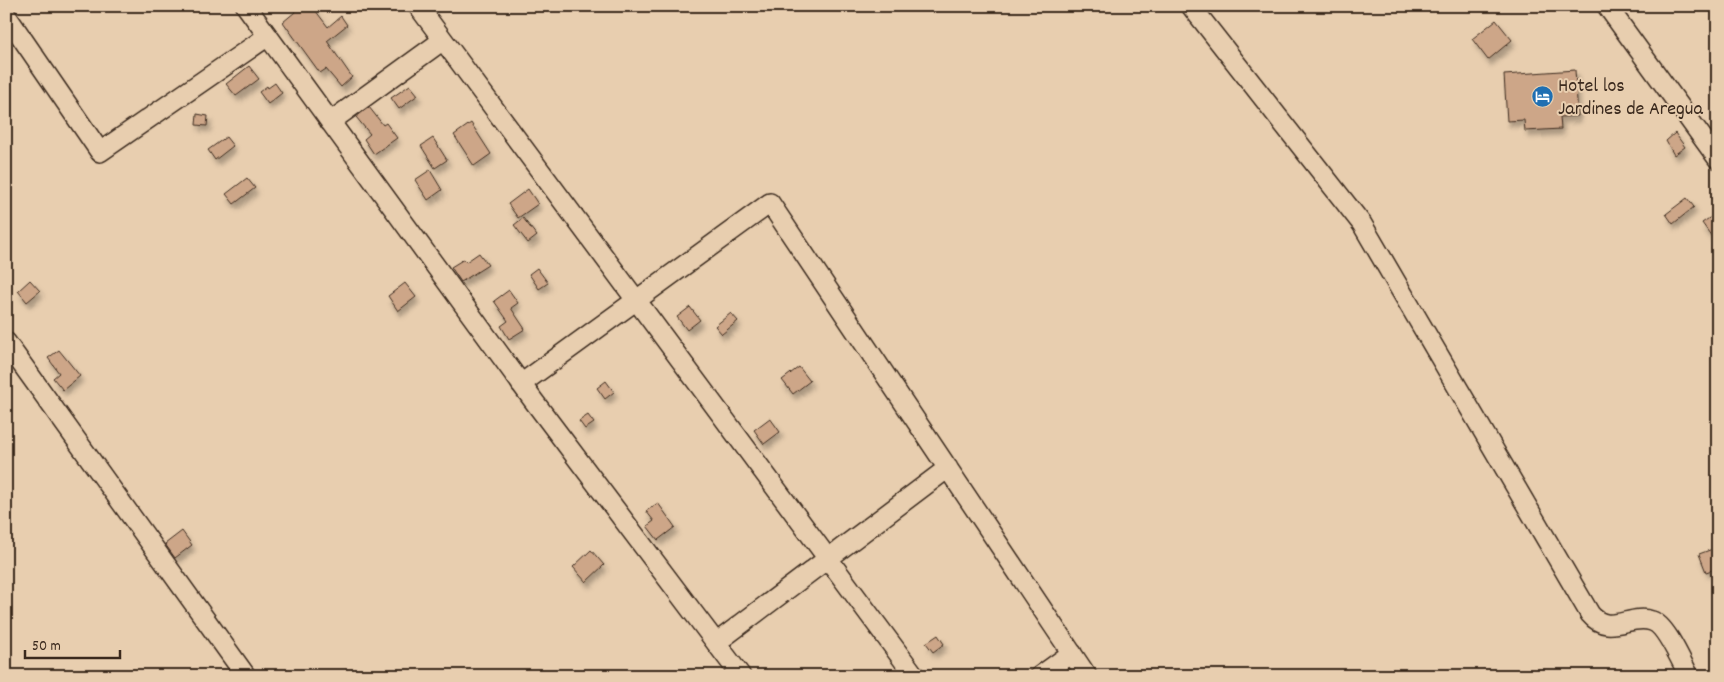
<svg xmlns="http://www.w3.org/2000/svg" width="1724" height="682" font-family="Dekko,sans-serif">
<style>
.building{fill:#cda688;stroke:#3b2a1e;filter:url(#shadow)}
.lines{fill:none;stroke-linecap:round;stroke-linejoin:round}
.minor-casing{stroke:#3b2a1e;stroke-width:22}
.minor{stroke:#e8ceaf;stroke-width:19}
.labels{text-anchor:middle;stroke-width:4;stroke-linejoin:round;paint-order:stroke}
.poi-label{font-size:20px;fill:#3b2a1e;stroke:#e8ceaf;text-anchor:start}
</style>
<defs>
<filter id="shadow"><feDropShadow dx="3" dy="5.5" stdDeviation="2.5" flood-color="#0004"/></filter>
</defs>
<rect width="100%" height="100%" fill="#e8ceaf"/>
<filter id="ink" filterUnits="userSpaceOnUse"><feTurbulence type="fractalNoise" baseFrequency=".02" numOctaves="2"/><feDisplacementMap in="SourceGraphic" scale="10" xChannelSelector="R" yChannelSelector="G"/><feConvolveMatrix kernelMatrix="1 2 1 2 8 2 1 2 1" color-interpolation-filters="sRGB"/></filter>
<g filter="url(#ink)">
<path class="building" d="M 291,6 L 312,6 L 328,27 L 341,16 L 347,25 L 327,41 L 352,77 L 341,87 L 326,69 L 320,73 L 283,22 L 295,12 Z
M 1496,20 L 1512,40 L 1488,60 L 1472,39 Z
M 249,66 L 259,79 L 236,96 L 226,84 Z
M 1575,70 L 1578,116 L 1560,117 L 1561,129 L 1525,131 L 1524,120 L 1507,121 L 1504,75 Z
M 275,83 L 282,93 L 268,104 L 259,92 L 267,86 L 268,88 Z
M 410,85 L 418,95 L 399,109 L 391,98 Z
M 369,107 L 383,125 L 386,123 L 397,138 L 374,154 L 364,139 L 370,134 L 356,117 Z
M 197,114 L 208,116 L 207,126 L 196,125 Z
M 471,123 L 491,154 L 474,166 L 454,135 Z
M 1675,133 L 1685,147 L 1674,155 L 1666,141 Z
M 226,137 L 233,146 L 215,160 L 208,150 Z
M 433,138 L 447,160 L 435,168 L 421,146 Z
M 430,170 L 442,190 L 428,200 L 415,180 Z
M 247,178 L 255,188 L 234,204 L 226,194 Z
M 528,189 L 538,204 L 518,218 L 508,204 Z
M 1687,198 L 1694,207 L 1673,224 L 1666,214 Z
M 1718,212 L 1718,233 L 1712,237 L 1702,223 Z
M 523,218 L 537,236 L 528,243 L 514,225 Z
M 479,253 L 488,265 L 461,282 L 451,267 L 464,259 L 466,262 Z
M 537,268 L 548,283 L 539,289 L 529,274 Z
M 30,280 L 40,291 L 27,302 L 18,291 Z
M 405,283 L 416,297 L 398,311 L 388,296 Z
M 509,290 L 518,303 L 511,308 L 525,329 L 509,339 L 501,326 L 508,321 L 494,301 Z
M 690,307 L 700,320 L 687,330 L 677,317 Z
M 731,313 L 738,321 L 722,334 L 715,326 Z
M 59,350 L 80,376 L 63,390 L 53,378 L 59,373 L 48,358 Z
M 799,367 L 810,381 L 793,394 L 782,380 Z
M 606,381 L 614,392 L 605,399 L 597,388 Z
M 588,415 L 594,423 L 585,429 L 579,421 Z
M 770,418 L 780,432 L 764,444 L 754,430 Z
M 658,503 L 675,527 L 658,540 L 647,526 L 654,521 L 646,511 Z
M 182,531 L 192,545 L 175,558 L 165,544 Z
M 1718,547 L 1718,568 L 1706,572 L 1699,554 Z
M 591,550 L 604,565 L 586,582 L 573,567 Z
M 938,635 L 944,644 L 933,652 L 926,643 Z"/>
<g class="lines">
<defs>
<path id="minor" d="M 246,6 L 533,400 L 741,676
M 418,6 L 915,676
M 1191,6 L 1362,224 L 1590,614 C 1609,637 1630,613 1652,621 C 1666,625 1682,663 1689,676
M 1607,6 L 1718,159
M 6,15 L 100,152 L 268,36
M 330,122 L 443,40
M 6,342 L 246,676
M 521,384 L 770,203 L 1087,676
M 716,643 L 948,468
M 1040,676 L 1072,653"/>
</defs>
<use href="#minor" class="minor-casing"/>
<use href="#minor" class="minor"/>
</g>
</g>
<defs>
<symbol id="hotel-disc" viewBox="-11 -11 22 22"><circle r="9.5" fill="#1f6fb2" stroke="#e8ceaf"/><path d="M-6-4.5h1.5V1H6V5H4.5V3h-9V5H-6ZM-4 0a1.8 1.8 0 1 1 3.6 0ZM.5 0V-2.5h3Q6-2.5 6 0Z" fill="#fff"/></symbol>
</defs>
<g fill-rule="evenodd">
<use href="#hotel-disc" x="1530" y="84" width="25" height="25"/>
</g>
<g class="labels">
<g class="poi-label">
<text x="1558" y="91">Hotel los<tspan x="1558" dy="23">Jardines de Aregua</tspan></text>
</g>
</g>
<rect width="1724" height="682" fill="none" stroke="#e8ceaf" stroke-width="25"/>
<rect x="12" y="12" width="1699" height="657" fill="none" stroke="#3b2a1e" stroke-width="2" filter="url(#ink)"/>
<path d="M25 650v8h95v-8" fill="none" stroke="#3b2a1e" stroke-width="2.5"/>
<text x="32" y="650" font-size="15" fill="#3b2a1e" stroke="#e8ceaf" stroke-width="4" paint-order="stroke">50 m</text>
</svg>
